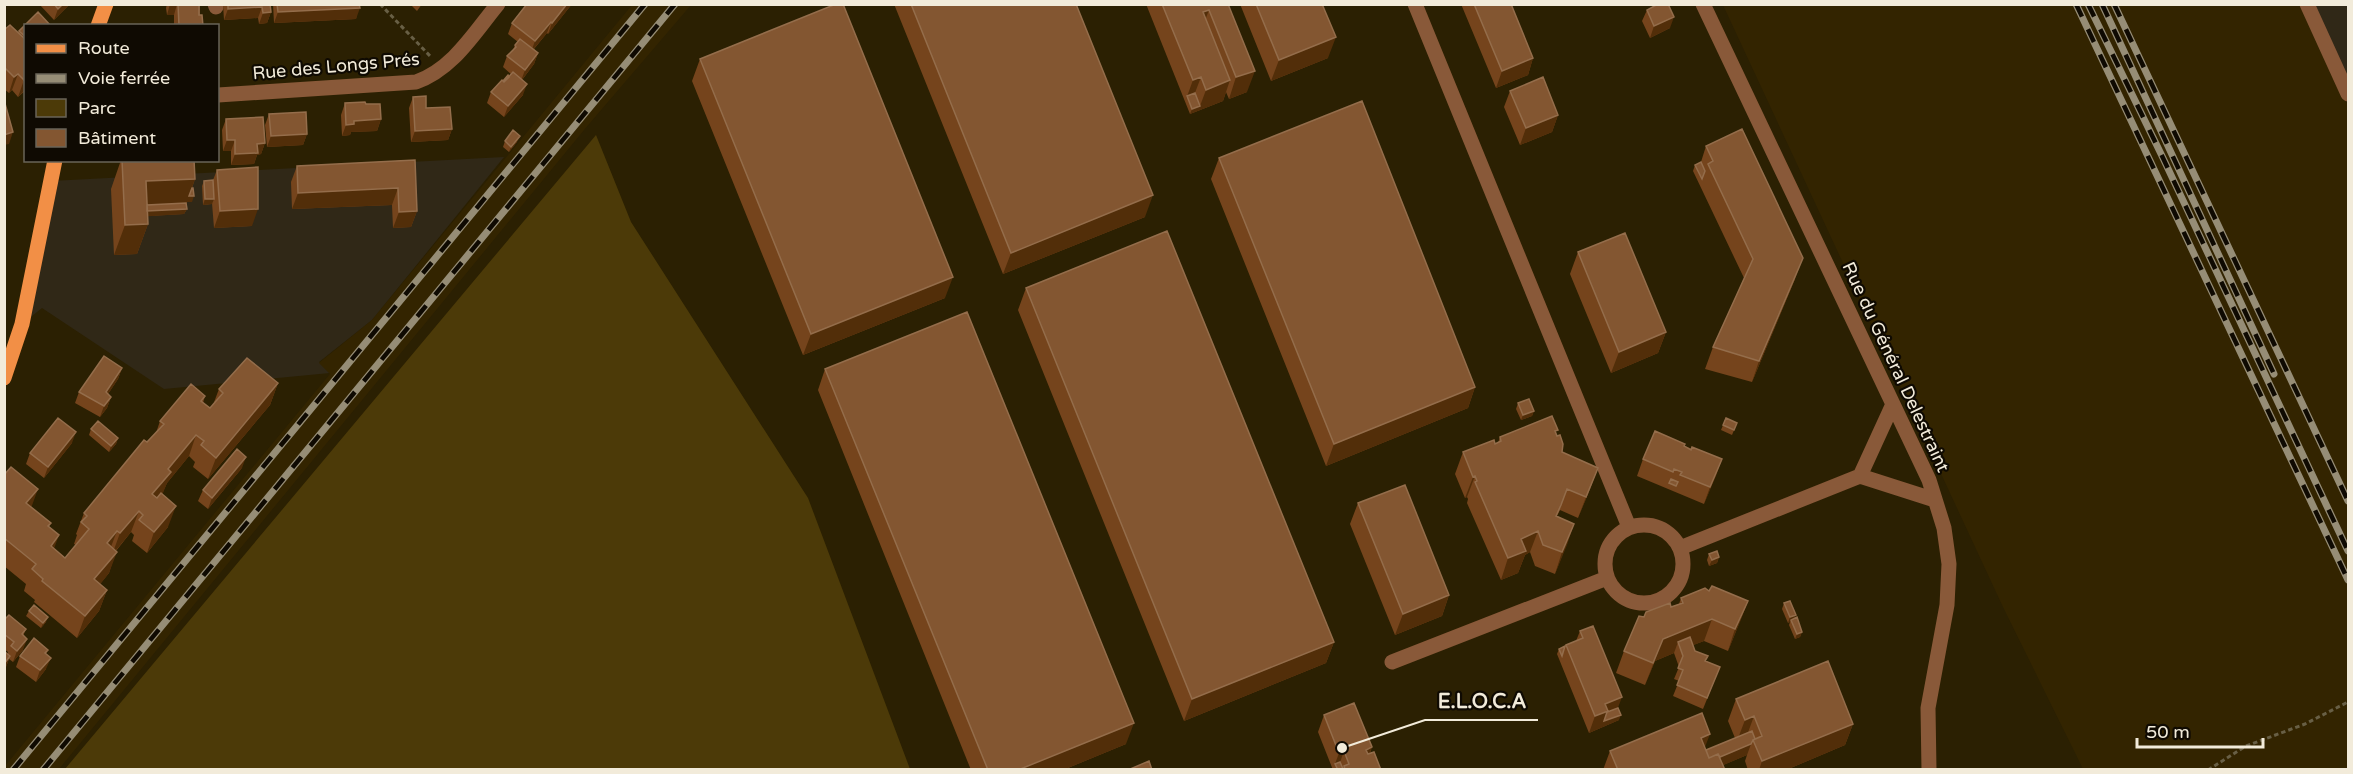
<svg xmlns="http://www.w3.org/2000/svg" width="2353" height="774" font-family="'Varela Round',sans-serif">
<style>
.industrial{fill:#302817}
.built{fill:#332400}
.green{fill:#4c3a08}
.lines{fill:none;stroke-linecap:round;stroke-linejoin:round}
.path{stroke:#685f45;stroke-width:3;stroke-dasharray:4.5 3;stroke-linecap:butt}
.minor{stroke:#895939;stroke-width:15}
.major{stroke:#f28f46;stroke-width:15}
.rail-casing{stroke:#968d76;stroke-width:7}
.rail{stroke:#0f0a02;stroke-width:4.5;stroke-dasharray:14;stroke-linecap:butt}
.wall{fill:#75441c}
.shaded-wall{fill:#522e09}
.building{fill:#835631;stroke:#946d4b;stroke-width:1.5}
.labels{text-anchor:middle;stroke-width:4.5;stroke-linejoin:round;paint-order:stroke}
.street-label{font-size:18px;fill:#f2ebda;stroke:#0f0a02}
.leader{fill:none;stroke:#f2ebda;stroke-width:2}
.callout-dot{fill:#f2ebda;stroke:#0f0a02;stroke-width:2}
.callout-label{font-size:20px;text-anchor:middle;font-weight:bold;fill:#f2ebda;stroke:#0f0a02;stroke-width:4.5;stroke-linejoin:round;paint-order:stroke}
</style>
<rect width="100%" height="100%" fill="#2b2002"/>
<path class="industrial" d="M 2301,5 L 2348,5 L 2348,105 Z
M 504,157 L 372,320 L 319,362 L 330,373 L 164,389 L 42,308 L 22,324 L 51,181 Z"/>
<path class="built" d="M 632,5 L 691,5 L 584,130 L 59,769 L 5,770 L 5,766 L 330,374 L 319,363 L 372,320 Z
M 1723,5 L 2301,5 L 2348,105 L 2348,769 L 2083,769 L 2003,607 Z"/>
<path class="green" d="M 596,135 L 631,222 L 808,498 L 910,769 L 65,769 Z"/>
<g class="lines">
<path class="path" d="M 380,4 L 431,57
M 2208,770 L 2246,746 L 2305,724 L 2348,702"/>
<path class="minor" d="M 215,4 L 216,7
M 1415,4 L 1629,527
M 1703,4 L 1929,480 L 1944,528 L 1949,564 L 1947,605 L 1928,708 L 1929,770
M 2307,4 L 2348,94
M 218,95 L 416,82 C 453,69 474,33 498,4
M 1893,404 L 1860,476 L 1935,500
M1605 564a39 39 0 1 1 78 0a39 39 0 1 1-78 0Z
M 1680,548 L 1860,476
M 1392,662 L 1607,578"/>
<path class="major" d="M 98,26 L 106,4
M 4,378 L 22,324 L 55,160"/>
<defs>
<path id="rail" d="M 2076,4 L 2348,580
M 2088,4 L 2163,158 L 2348,551
M 2102,4 L 2274,374
M 2114,4 L 2348,501
M 13,770 L 645,4
M 43,770 L 675,4"/>
</defs>
<use href="#rail" class="rail-casing"/>
<use href="#rail" class="rail"/>
</g>
<path class="wall" d="M 39,4 L 70,4 L 54,20 Z
M 167,4 L 200,4 L 200,15 L 203,26 L 174,26 L 174,15 L 167,15 L 166,8 Z
M 223,4 L 270,4 L 271,12 L 267,23 L 259,24 L 258,18 L 224,20 Z
M 273,4 L 359,4 L 356,19 L 274,23 Z
M 410,4 L 422,4 L 417,11 Z
M 572,4 L 548,34 L 547,33 L 534,49 L 538,53 L 534,64 L 522,80 L 523,95 L 504,117 L 487,103 L 491,92 L 511,74 L 503,67 L 507,56 L 513,50 L 515,45 L 518,42 L 508,34 L 512,23 Z
M 894,4 L 1076,4 L 1145,217 L 1003,274 Z
M 1146,4 L 1228,4 L 1247,92 L 1229,99 L 1226,92 L 1223,101 L 1190,114 Z
M 1240,4 L 1322,4 L 1328,58 L 1271,81 Z
M 1461,4 L 1511,4 L 1533,58 L 1528,75 L 1496,88 Z
M 1647,10 L 1670,28 L 1650,38 L 1642,21 Z
M 26,26 L 26,90 L 18,97 L 12,90 L 9,93 L 4,89 L 4,30 L 18,33 L 19,31 Z
M 700,59 L 945,298 L 803,355 L 692,81 Z
M 1510,91 L 1558,115 L 1552,132 L 1520,145 L 1504,107 Z
M 413,97 L 452,129 L 448,140 L 411,142 L 409,108 Z
M 345,103 L 366,104 L 381,119 L 377,131 L 351,132 L 350,135 L 342,136 L 341,115 Z
M 269,114 L 307,134 L 303,145 L 267,147 L 265,125 Z
M 226,119 L 265,143 L 261,154 L 257,155 L 254,164 L 231,165 L 231,151 L 223,151 L 222,130 Z
M 505,141 L 517,142 L 509,152 L 503,147 Z
M 1706,146 L 1795,279 L 1752,382 L 1705,369 L 1713,347 L 1744,278 L 1693,171 L 1695,165 L 1701,162 Z
M 1219,158 L 1475,387 L 1468,408 L 1326,466 L 1211,179 Z
M 121,160 L 194,160 L 195,179 L 192,188 L 192,202 L 187,202 L 187,209 L 184,214 L 148,216 L 148,224 L 137,254 L 114,255 L 111,189 Z
M 415,160 L 417,211 L 411,227 L 393,228 L 392,205 L 292,209 L 291,182 L 297,166 Z
M 217,170 L 252,226 L 214,228 L 212,203 L 212,204 L 203,205 L 202,186 L 204,181 L 213,180 Z
M 1578,252 L 1666,332 L 1658,353 L 1611,373 L 1570,274 Z
M 1026,288 L 1334,642 L 1326,663 L 1184,721 L 1018,310 Z
M 122,368 L 118,379 L 108,394 L 111,397 L 107,408 L 100,417 L 75,403 L 79,392 Z
M 825,369 L 1126,744 L 1063,770 L 971,770 L 818,390 Z
M 278,383 L 270,405 L 208,479 L 193,467 L 195,462 L 189,456 L 167,483 L 162,494 L 168,527 L 147,553 L 132,541 L 134,535 L 131,532 L 116,551 L 109,573 L 100,584 L 107,590 L 99,611 L 77,638 L 34,602 L 35,600 L 24,591 L 26,584 L 4,566 L 4,475 L 31,507 L 51,523 L 49,527 L 54,549 L 65,558 L 76,545 L 74,544 L 77,535 L 76,534 L 84,513 L 156,433 L 160,421 L 205,396 L 203,403 L 210,408 L 213,405 L 219,389 Z
M 1518,403 L 1534,411 L 1532,416 L 1521,420 L 1516,409 Z
M 1726,418 L 1737,423 L 1732,435 L 1721,430 Z
M 91,429 L 118,438 L 116,444 L 109,452 L 89,435 Z
M 1556,434 L 1562,452 L 1598,468 L 1590,489 L 1578,518 L 1560,510 L 1557,516 L 1574,524 L 1555,574 L 1535,566 L 1530,552 L 1525,555 L 1518,573 L 1501,580 L 1467,503 L 1468,499 L 1467,497 L 1465,498 L 1455,474 L 1463,452 L 1498,443 L 1500,437 Z
M 72,443 L 44,478 L 26,464 L 30,453 Z
M 1684,446 L 1722,459 L 1704,504 L 1637,476 L 1643,459 Z
M 242,468 L 208,509 L 198,501 L 203,490 Z
M 1358,503 L 1449,595 L 1442,616 L 1395,635 L 1350,524 Z
M 1709,554 L 1719,557 L 1717,563 L 1709,566 L 1707,560 Z
M 1709,591 L 1748,601 L 1728,651 L 1704,641 L 1693,645 L 1695,651 L 1706,661 L 1720,667 L 1703,709 L 1673,696 L 1679,681 L 1674,679 L 1679,667 L 1674,653 L 1655,661 L 1645,685 L 1616,673 L 1624,651 L 1644,617 L 1679,604 L 1681,598 Z
M 1784,603 L 1802,632 L 1800,637 L 1795,639 L 1789,625 L 1790,622 L 1788,623 L 1782,609 Z
M 29,611 L 46,622 L 41,628 L 26,616 Z
M 4,620 L 26,629 L 23,636 L 23,650 L 13,662 L 9,659 L 6,667 L 8,652 L 4,649 Z
M 1580,631 L 1618,708 L 1619,720 L 1589,733 L 1557,654 L 1559,649 L 1576,641 Z
M 48,650 L 46,654 L 46,669 L 36,682 L 16,667 L 20,656 Z
M 1736,699 L 1853,724 L 1845,745 L 1786,770 L 1748,770 L 1745,761 L 1747,755 L 1723,765 L 1725,770 L 1603,770 L 1610,751 L 1705,748 L 1706,750 L 1735,738 L 1728,721 Z
M 1324,715 L 1372,747 L 1370,753 L 1381,770 L 1333,770 L 1318,732 Z"/>
<path class="shaded-wall" d="M 63,4 L 70,4 L 54,20 L 58,9 Z
M 170,4 L 177,4 L 174,15 L 167,15 Z
M 567,4 L 572,4 L 548,34 L 552,23 Z
M 262,7 L 258,18 L 224,20 L 228,9 Z
M 360,8 L 356,19 L 274,23 L 278,12 Z
M 1209,10 L 1201,31 L 1203,12 Z
M 271,12 L 267,23 L 259,24 L 263,13 Z
M 1674,17 L 1670,28 L 1650,38 L 1654,26 Z
M 551,22 L 547,33 L 531,52 L 535,41 Z
M 1336,37 L 1328,58 L 1271,81 L 1279,60 Z
M 538,53 L 534,64 L 521,81 L 525,70 Z
M 1533,58 L 1528,75 L 1496,88 L 1502,71 Z
M 1255,71 L 1247,92 L 1229,99 L 1236,77 Z
M 18,74 L 12,90 L 9,93 L 14,77 Z
M 1201,77 L 1193,98 L 1187,96 L 1185,102 L 1193,80 Z
M 26,79 L 26,89 L 18,97 L 24,80 Z
M 1230,80 L 1223,101 L 1190,114 L 1192,109 L 1200,106 L 1206,90 Z
M 527,84 L 523,95 L 504,117 L 508,106 Z
M 1558,115 L 1552,132 L 1520,145 L 1526,128 Z
M 381,119 L 377,131 L 351,132 L 350,135 L 342,136 L 346,125 L 354,121 Z
M 452,129 L 448,140 L 411,142 L 415,131 Z
M 13,132 L 9,144 L 4,145 L 4,135 Z
M 307,134 L 303,145 L 267,147 L 271,136 Z
M 520,136 L 517,142 L 509,152 L 511,147 Z
M 227,140 L 235,140 L 231,151 L 223,151 Z
M 265,143 L 261,154 L 257,155 L 254,164 L 231,165 L 235,154 L 257,144 Z
M 195,179 L 189,196 L 194,196 L 192,202 L 187,202 L 184,209 L 187,209 L 184,214 L 136,217 L 146,181 Z
M 398,188 L 392,205 L 292,209 L 298,193 Z
M 1153,195 L 1145,217 L 1003,274 L 1011,253 Z
M 205,199 L 214,199 L 212,204 L 203,205 Z
M 258,209 L 252,226 L 214,228 L 220,211 Z
M 417,211 L 411,227 L 393,228 L 399,212 Z
M 148,224 L 137,254 L 114,255 L 125,225 Z
M 1803,258 L 1795,279 L 1752,382 L 1759,361 Z
M 953,277 L 945,298 L 803,355 L 811,334 Z
M 1666,332 L 1658,353 L 1611,373 L 1619,352 Z
M 122,368 L 118,379 L 102,403 L 106,392 Z
M 278,383 L 270,405 L 208,479 L 216,458 Z
M 1475,387 L 1468,408 L 1326,466 L 1334,444 Z
M 111,397 L 107,408 L 100,417 L 104,406 Z
M 1534,411 L 1532,416 L 1521,420 L 1523,415 Z
M 76,432 L 72,443 L 44,478 L 48,467 Z
M 196,435 L 189,456 L 167,483 L 163,493 L 145,515 L 152,494 L 168,469 Z
M 118,438 L 116,444 L 109,452 L 111,446 Z
M 246,457 L 242,468 L 208,509 L 212,498 Z
M 1722,459 L 1716,476 L 1704,504 L 1710,487 Z
M 1598,468 L 1590,489 L 1578,518 L 1586,497 Z
M 1475,476 L 1467,497 L 1465,498 L 1473,477 Z
M 38,489 L 30,511 L 26,503 Z
M 176,506 L 168,527 L 147,553 L 154,532 Z
M 139,511 L 131,532 L 112,555 L 120,533 Z
M 1574,524 L 1567,545 L 1555,574 L 1562,552 Z
M 117,531 L 109,552 L 107,543 Z
M 1538,531 L 1530,552 L 1525,555 L 1518,573 L 1501,580 L 1508,558 L 1521,539 Z
M 59,535 L 51,557 L 51,546 Z
M 117,552 L 109,573 L 87,601 L 94,579 Z
M 1719,557 L 1717,563 L 1709,566 L 1712,560 Z
M 107,590 L 99,611 L 77,638 L 85,616 Z
M 1449,595 L 1442,616 L 1395,635 L 1403,614 Z
M 1748,601 L 1740,622 L 1728,651 L 1735,629 Z
M 1796,615 L 1794,621 L 1791,620 L 1790,622 L 1788,623 L 1790,617 Z
M 48,617 L 46,622 L 41,628 L 43,623 Z
M 1712,619 L 1704,641 L 1681,650 L 1678,642 L 1674,653 L 1655,661 L 1645,685 L 1663,639 Z
M 1802,632 L 1800,637 L 1795,639 L 1797,634 Z
M 27,639 L 23,650 L 13,662 L 17,651 Z
M 1334,642 L 1326,663 L 1184,721 L 1192,699 Z
M 10,656 L 6,667 L 4,670 L 4,664 Z
M 51,658 L 46,669 L 36,682 L 40,670 Z
M 1622,697 L 1616,713 L 1621,715 L 1619,720 L 1589,733 L 1595,716 L 1605,704 Z
M 1754,716 L 1746,738 L 1737,741 L 1745,720 Z
M 1134,723 L 1126,744 L 1063,770 L 1018,770 Z
M 1853,724 L 1845,745 L 1786,770 L 1759,770 L 1762,761 Z
M 1710,734 L 1702,755 L 1701,738 Z
M 1751,744 L 1747,755 L 1712,770 L 1703,764 Z
M 1372,747 L 1366,764 L 1366,750 Z
M 1344,751 L 1338,768 L 1335,764 L 1339,753 Z"/>
<path class="building" d="M 54,4 L 63,4 L 58,9 Z
M 178,4 L 199,4 L 199,15 L 202,15 L 203,26 L 179,26 Z
M 228,4 L 270,4 L 271,12 L 263,13 L 262,7 L 228,9 Z
M 277,4 L 359,4 L 360,8 L 278,12 Z
M 527,4 L 567,4 L 552,23 L 551,22 L 535,41 L 512,23 Z
M 836,4 L 843,4 L 953,277 L 811,334 L 700,59 Z
M 911,4 L 1076,4 L 1153,195 L 1011,253 Z
M 1162,4 L 1228,4 L 1255,71 L 1236,77 L 1209,10 L 1203,12 L 1230,80 L 1206,90 L 1201,77 L 1193,80 Z
M 1256,4 L 1322,4 L 1336,37 L 1279,60 Z
M 1474,4 L 1511,4 L 1533,58 L 1502,71 Z
M 1658,4 L 1668,4 L 1674,17 L 1654,26 L 1647,10 Z
M 38,12 L 51,26 L 26,26 L 26,37 L 19,31 Z
M 10,25 L 26,40 L 26,79 L 24,80 L 18,74 L 14,77 L 4,67 L 4,30 Z
M 520,39 L 538,53 L 525,70 L 507,56 L 516,47 L 515,45 Z
M 513,72 L 527,84 L 508,106 L 491,92 L 502,80 L 504,82 Z
M 508,75 L 509,77 L 504,82 L 503,81 Z
M 1543,77 L 1558,115 L 1526,128 L 1510,91 Z
M 1195,93 L 1200,106 L 1192,109 L 1187,96 Z
M 426,96 L 426,108 L 450,107 L 452,129 L 415,131 L 413,97 Z
M 4,100 L 13,132 L 4,135 Z
M 1362,101 L 1475,387 L 1334,444 L 1219,158 Z
M 365,102 L 366,104 L 380,104 L 381,119 L 354,121 L 354,124 L 346,125 L 345,103 Z
M 306,112 L 307,134 L 271,136 L 269,114 Z
M 263,117 L 265,143 L 257,144 L 258,153 L 235,154 L 235,140 L 227,140 L 226,119 Z
M 1742,129 L 1803,258 L 1759,361 L 1713,347 L 1753,259 L 1708,164 L 1713,161 L 1706,146 Z
M 513,130 L 520,136 L 511,147 L 505,141 Z
M 122,160 L 194,160 L 195,179 L 146,181 L 148,224 L 125,225 Z
M 415,160 L 417,211 L 399,212 L 398,188 L 298,193 L 297,166 Z
M 1701,162 L 1705,171 L 1702,179 L 1695,165 Z
M 258,167 L 258,209 L 220,211 L 217,170 Z
M 213,180 L 214,199 L 205,199 L 204,181 Z
M 192,188 L 193,188 L 194,196 L 189,196 Z
M 186,203 L 187,209 L 147,211 L 147,205 Z
M 1167,231 L 1334,642 L 1192,699 L 1026,288 Z
M 1625,233 L 1666,332 L 1619,352 L 1578,252 Z
M 967,312 L 1134,723 L 1018,770 L 988,770 L 825,369 Z
M 104,356 L 122,368 L 106,392 L 111,397 L 104,406 L 79,392 Z
M 247,358 L 278,383 L 216,458 L 201,445 L 204,441 L 196,435 L 168,469 L 171,472 L 152,494 L 157,498 L 161,493 L 176,506 L 154,532 L 139,520 L 143,515 L 139,511 L 120,533 L 117,531 L 107,543 L 117,552 L 94,579 L 107,590 L 85,616 L 42,581 L 43,579 L 32,569 L 36,564 L 4,538 L 4,475 L 11,467 L 38,489 L 26,503 L 51,523 L 48,526 L 59,535 L 51,546 L 65,558 L 89,529 L 81,522 L 87,516 L 84,513 L 144,440 L 147,442 L 164,424 L 160,421 L 191,384 L 205,396 L 201,401 L 210,408 L 223,393 L 219,389 Z
M 1529,399 L 1534,411 L 1523,415 L 1518,403 Z
M 1552,416 L 1558,430 L 1555,431 L 1557,436 L 1560,435 L 1563,444 L 1562,452 L 1598,468 L 1586,497 L 1567,489 L 1561,505 L 1556,516 L 1574,524 L 1562,552 L 1543,545 L 1538,531 L 1521,539 L 1526,551 L 1508,558 L 1475,482 L 1477,481 L 1475,476 L 1473,477 L 1463,452 L 1494,440 L 1495,444 L 1501,441 L 1500,437 Z
M 58,418 L 76,432 L 48,467 L 30,453 Z
M 1726,418 L 1737,423 L 1734,430 L 1723,425 Z
M 98,421 L 118,438 L 111,446 L 91,429 Z
M 1655,431 L 1685,444 L 1684,446 L 1691,450 L 1692,447 L 1722,459 L 1710,487 L 1680,475 L 1682,472 L 1674,469 L 1673,472 L 1643,459 Z
M 237,449 L 246,457 L 212,498 L 203,490 Z
M 1671,479 L 1678,482 L 1676,486 L 1669,483 Z
M 1405,485 L 1449,595 L 1403,614 L 1358,503 Z
M 1717,551 L 1719,557 L 1712,560 L 1709,554 Z
M 1712,586 L 1748,601 L 1735,629 L 1712,619 L 1663,639 L 1653,663 L 1624,651 L 1639,616 L 1644,617 L 1646,612 L 1670,603 L 1671,607 L 1683,603 L 1681,598 L 1705,588 L 1709,591 Z
M 1790,601 L 1796,615 L 1790,617 L 1784,603 Z
M 34,605 L 48,617 L 43,623 L 29,611 Z
M 9,615 L 26,629 L 22,634 L 27,639 L 17,651 L 11,646 L 14,642 L 4,634 L 4,620 Z
M 1797,617 L 1802,632 L 1797,634 L 1791,620 Z
M 1593,626 L 1622,697 L 1605,704 L 1608,711 L 1595,716 L 1566,645 L 1583,638 L 1580,631 Z
M 1690,637 L 1695,651 L 1708,656 L 1705,661 L 1720,667 L 1707,698 L 1677,685 L 1683,670 L 1678,668 L 1683,656 L 1678,642 Z
M 34,638 L 48,650 L 45,653 L 51,658 L 40,670 L 20,656 Z
M 1565,646 L 1562,656 L 1559,649 Z
M 4,651 L 10,656 L 4,664 Z
M 1828,661 L 1853,724 L 1762,761 L 1753,740 L 1762,736 L 1754,716 L 1745,720 L 1736,699 Z
M 1354,703 L 1372,747 L 1366,750 L 1368,754 L 1374,752 L 1381,770 L 1345,770 L 1344,766 L 1349,764 L 1344,751 L 1339,753 L 1324,715 Z
M 1618,708 L 1621,715 L 1604,721 L 1607,712 Z
M 1702,713 L 1710,734 L 1701,738 L 1709,758 L 1718,754 L 1725,770 L 1618,770 L 1610,751 Z
M 1752,731 L 1755,739 L 1753,740 L 1751,744 L 1720,757 L 1718,754 L 1709,758 L 1706,750 Z
M 1149,761 L 1152,770 L 1128,770 Z
M 1340,762 L 1343,769 L 1343,770 L 1338,770 L 1335,764 Z"/>
<g class="labels">
<g class="street-label">
<text transform="translate(336 66) rotate(-5)" y="6">Rue des Longs Prés</text>
<text transform="translate(1896 367) rotate(65)" y="6">Rue du Général Delestraint</text>
</g>
</g>
<path class="leader" d="M1342 748L1425 720H1538"/>
<circle class="callout-dot" cx="1342" cy="748" r="6"/>
<g class="callout-label">
<text x="1482" y="708">E.L.O.C.A</text>
</g>
<rect width="2353" height="774" fill="none" stroke="#f2ebda" stroke-width="12"/>
<rect x="24" y="24" width="195" height="138" fill="#0f0a02" stroke="#6a6458" stroke-width="1.5"/>
<rect x="36" y="44" width="30" height="9" fill="#f28f46" stroke="#6a6458" stroke-width="1.5"/>
<text x="78" y="54" font-size="18" fill="#f2ebda">Route</text>
<rect x="36" y="74" width="30" height="9" fill="#968d76" stroke="#6a6458" stroke-width="1.5"/>
<text x="78" y="84" font-size="18" fill="#f2ebda">Voie ferrée</text>
<rect x="36" y="99" width="30" height="18" fill="#4c3a08" stroke="#6a6458" stroke-width="1.5"/>
<text x="78" y="114" font-size="18" fill="#f2ebda">Parc</text>
<rect x="36" y="129" width="30" height="18" fill="#835631" stroke="#6a6458" stroke-width="1.5"/>
<text x="78" y="144" font-size="18" fill="#f2ebda">Bâtiment</text>
<path d="M2137 738v9h126v-9" fill="none" stroke="#f2ebda" stroke-width="3"/>
<text x="2146" y="738" font-size="18" fill="#f2ebda" stroke="#0f0a02" stroke-width="4.5" paint-order="stroke">50 m</text>
</svg>
